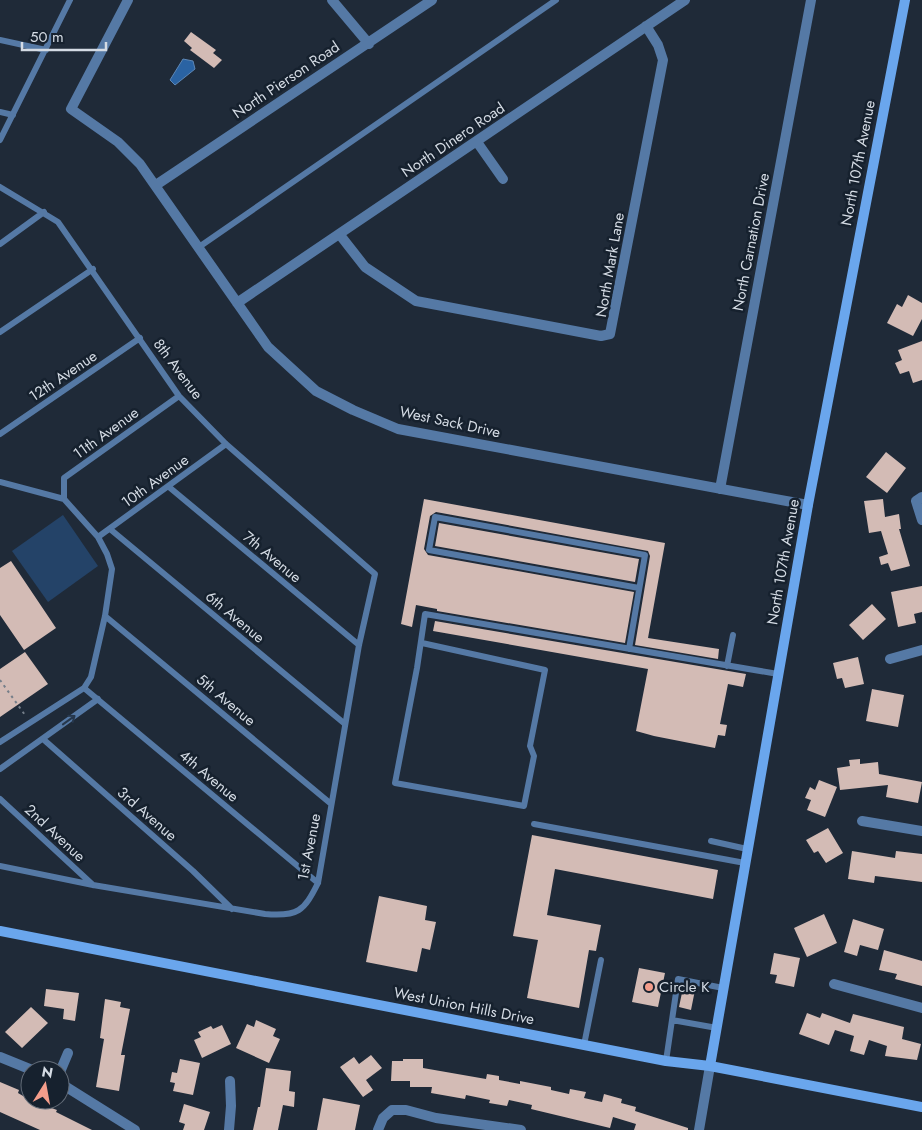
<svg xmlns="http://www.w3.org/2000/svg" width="922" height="1130" font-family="Jost,sans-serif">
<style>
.green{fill:#244368}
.water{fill:#2a63a3;stroke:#5d87b6}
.building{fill:#d3bbb5}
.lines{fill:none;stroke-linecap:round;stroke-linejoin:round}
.path{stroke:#757e89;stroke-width:2;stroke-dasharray:2.5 4;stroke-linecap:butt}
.service{stroke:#5579a5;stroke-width:6}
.minor{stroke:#5579a5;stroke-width:10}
.tertiary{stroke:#5579a5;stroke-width:10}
.secondary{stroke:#6aa6ed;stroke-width:10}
.oneway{stroke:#26374c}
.poi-dot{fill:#f49d8b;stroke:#16212e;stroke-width:2}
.labels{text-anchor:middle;stroke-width:5;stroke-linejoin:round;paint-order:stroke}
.street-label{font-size:15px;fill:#d4dbe4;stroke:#16212e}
.poi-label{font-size:15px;fill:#d4dbe4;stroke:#16212e;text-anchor:start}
</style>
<rect width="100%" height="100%" fill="#1f2a38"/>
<path class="green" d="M 63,515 L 98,566 L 48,602 L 12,551 Z"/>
<path class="water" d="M 183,59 L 193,61 L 195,69 L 175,85 L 170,80 Z"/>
<path class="building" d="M 191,32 L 216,50 L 213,53 L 222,60 L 214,68 L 190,50 L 192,48 L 184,41 Z
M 908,295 L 922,303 L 922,319 L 913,336 L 887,323 L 897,304 L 902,307 Z
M 922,341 L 922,380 L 913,383 L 909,371 L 900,374 L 895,363 L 902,360 L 898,350 Z
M 886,452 L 906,468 L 887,493 L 866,477 Z
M 424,499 L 665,543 L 648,638 L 719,649 L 718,659 L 635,645 L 650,556 L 648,551 L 436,512 L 430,516 L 424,549 L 428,555 L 634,592 L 625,643 L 437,611 L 437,609 L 416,605 L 412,627 L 401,624 Z
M 883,499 L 885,517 L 899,514 L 901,529 L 899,529 L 910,566 L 891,571 L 888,563 L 881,565 L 879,557 L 888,554 L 881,531 L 869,533 L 864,501 Z
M 439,523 L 639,559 L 635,582 L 435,546 Z
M 11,561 L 56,628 L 24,650 L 0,615 L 0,568 Z
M 922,586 L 922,612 L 914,614 L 916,623 L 898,627 L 891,592 Z
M 872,604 L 886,619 L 863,640 L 849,625 Z
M 435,621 L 746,674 L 743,687 L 728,684 L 720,724 L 727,725 L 725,736 L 718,735 L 715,748 L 654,736 L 636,731 L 648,669 L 433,631 Z
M 25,652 L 48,684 L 0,717 L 0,669 Z
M 858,657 L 864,684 L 845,688 L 842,678 L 837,679 L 833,663 Z
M 872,689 L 904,695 L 898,727 L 866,721 Z
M 860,759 L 860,764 L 878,762 L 879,774 L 922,782 L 918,803 L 886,797 L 888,785 L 840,790 L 837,768 L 850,766 L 849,760 Z
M 819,780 L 837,787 L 825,817 L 807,810 L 811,800 L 805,798 L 810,787 L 815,790 Z
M 828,828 L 843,853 L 826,863 L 818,851 L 814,853 L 806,840 Z
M 532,835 L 718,870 L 713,899 L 555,869 L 547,915 L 601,925 L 596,951 L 589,950 L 579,1008 L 527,998 L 538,940 L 513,936 Z
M 852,851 L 895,858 L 896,851 L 922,854 L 922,882 L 875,876 L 874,883 L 848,879 Z
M 379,896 L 427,906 L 425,920 L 436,922 L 430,950 L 422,948 L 417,972 L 366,962 Z
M 824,914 L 837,943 L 807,957 L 794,928 Z
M 853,919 L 884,929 L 878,950 L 860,945 L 857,956 L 844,952 Z
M 884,950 L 922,961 L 922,986 L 895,979 L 897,974 L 879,970 Z
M 774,953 L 800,958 L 794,987 L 775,983 L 777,975 L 770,974 Z
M 639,968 L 665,973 L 658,1007 L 632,1002 Z
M 683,988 L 695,990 L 691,1010 L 679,1007 Z
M 46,989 L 79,993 L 75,1021 L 63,1019 L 64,1009 L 44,1006 Z
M 105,999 L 121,1002 L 120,1007 L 130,1009 L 121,1055 L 125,1055 L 119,1091 L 96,1087 L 104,1039 L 100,1038 Z
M 31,1007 L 48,1023 L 22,1048 L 5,1032 Z
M 807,1013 L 820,1018 L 822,1013 L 850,1023 L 853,1014 L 904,1027 L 902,1039 L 921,1044 L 917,1060 L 885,1056 L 887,1046 L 869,1040 L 864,1055 L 850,1051 L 854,1036 L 835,1030 L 829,1045 L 799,1034 Z
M 256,1020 L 276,1029 L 273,1036 L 280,1039 L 269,1063 L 236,1048 L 247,1024 L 254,1027 Z
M 222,1025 L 231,1044 L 202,1058 L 194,1040 L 201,1037 L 198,1032 L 211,1026 L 213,1029 Z
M 371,1055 L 382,1068 L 366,1080 L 373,1090 L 363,1097 L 340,1067 L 354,1057 L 359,1064 Z
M 180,1059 L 200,1063 L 193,1095 L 173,1091 L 175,1083 L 170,1082 L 172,1072 L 177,1073 Z
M 403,1059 L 423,1059 L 423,1068 L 486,1079 L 487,1074 L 499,1076 L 499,1080 L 520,1084 L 520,1081 L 551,1087 L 551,1090 L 569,1094 L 570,1089 L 586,1092 L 584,1098 L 602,1102 L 604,1094 L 622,1099 L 621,1103 L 636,1107 L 635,1111 L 688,1128 L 688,1130 L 634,1130 L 636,1124 L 613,1117 L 610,1128 L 531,1109 L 532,1105 L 509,1100 L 507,1106 L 489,1103 L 490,1100 L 466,1095 L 465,1099 L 431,1093 L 432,1087 L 410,1087 L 410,1081 L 391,1081 L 392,1061 L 403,1061 Z
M 266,1068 L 291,1071 L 289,1091 L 295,1092 L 294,1107 L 283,1105 L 278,1130 L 253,1130 L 258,1107 L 260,1107 Z
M 0,1082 L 19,1090 L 18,1093 L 30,1100 L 57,1110 L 56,1112 L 92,1130 L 40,1130 L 0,1112 Z
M 323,1098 L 360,1105 L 355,1130 L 317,1130 Z
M 184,1104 L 210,1112 L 204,1130 L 183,1130 L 185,1124 L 179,1122 Z"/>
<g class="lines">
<path class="path" d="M 0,680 L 25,715"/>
<path class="service" d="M 0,40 L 46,50
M 0,112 L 13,115
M 0,140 L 70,0
M 0,187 L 58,222 L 179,396 L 226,444 L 375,574 L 359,645 L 318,883 C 304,911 298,917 265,914 L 93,885 L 0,866
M 0,244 L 44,212
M 199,247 L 556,0
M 0,332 L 93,269
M 0,434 L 140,338
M 0,482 L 64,499 L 98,537 L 107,554 L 112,569 L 105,616 L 91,677 L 84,688 L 0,742
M 169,487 L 359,645
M 64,499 L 64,478 L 179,396
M 110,529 L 345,724
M 98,537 L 226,444
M 105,616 L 330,803
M 422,643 L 545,670 L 530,746 L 534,756 L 524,806 L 395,783 L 417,668 L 425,614 L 778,674
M 629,649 L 645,555 L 435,517 L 429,550 L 639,588
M 727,666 L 733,635
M 84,688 L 318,883
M 43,739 L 193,871 L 232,909
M 0,769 L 98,699
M 0,799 L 93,885
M 534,824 L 745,863
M 711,841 L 747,849
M 672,1020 L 717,1028
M 584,1045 L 601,960
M 666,1061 L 678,979 L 723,988"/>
<path class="minor" d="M 128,0 L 71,109 L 118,142 L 140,164 L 268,347 L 316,391 L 353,410 L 398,429 L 808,505
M 332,0 L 369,44
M 477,142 L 503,179
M 156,185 L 432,0
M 340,235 L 365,267 L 416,301 L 601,336 L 610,334 L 663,60 L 658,45 L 646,26
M 237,303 L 685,0
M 720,489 L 811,0
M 922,497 L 916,501 L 922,520
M 890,659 L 922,650
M 862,821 L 922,831
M 834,984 L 922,1008
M 0,1057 L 32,1070
M 60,1072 L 68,1053
M 60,1083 L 135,1130
M 229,1130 L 231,1106 L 230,1081
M 378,1130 L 383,1118 L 392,1110 L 406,1110 L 436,1118 L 521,1130"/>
<path class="tertiary" d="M 699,1130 L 710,1066"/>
<path class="secondary" d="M 0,931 L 666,1061 L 710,1066 L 922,1107
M 710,1066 L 808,505 L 905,0"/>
</g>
<defs><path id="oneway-shaft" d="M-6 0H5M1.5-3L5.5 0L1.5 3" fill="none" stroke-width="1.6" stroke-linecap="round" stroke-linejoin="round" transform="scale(1.25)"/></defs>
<use class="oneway" href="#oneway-shaft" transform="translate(69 720) rotate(-36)"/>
<circle class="poi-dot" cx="649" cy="987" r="5"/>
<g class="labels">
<g class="street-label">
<text transform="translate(286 80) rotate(-34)" y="5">North Pierson Road</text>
<text transform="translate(453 140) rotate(-34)" y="5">North Dinero Road</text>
<text transform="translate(858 163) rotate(-79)" y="5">North 107th Avenue</text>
<text transform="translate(751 242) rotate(-79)" y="5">North Carnation Drive</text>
<text transform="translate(610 265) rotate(-80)" y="5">North Mark Lane</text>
<text transform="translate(178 369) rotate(53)" y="5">8th Avenue</text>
<text transform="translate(63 376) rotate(-34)" y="5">12th Avenue</text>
<text transform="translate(450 422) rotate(12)" y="5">West Sack Drive</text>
<text transform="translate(106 433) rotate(-36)" y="5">11th Avenue</text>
<text transform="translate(155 481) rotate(-36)" y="5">10th Avenue</text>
<text transform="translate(272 557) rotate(40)" y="5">7th Avenue</text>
<text transform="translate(783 562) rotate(-80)" y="5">North 107th Avenue</text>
<text transform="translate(235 617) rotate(40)" y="5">6th Avenue</text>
<text transform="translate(226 700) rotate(40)" y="5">5th Avenue</text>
<text transform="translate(209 776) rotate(40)" y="5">4th Avenue</text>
<text transform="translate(147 814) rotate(41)" y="5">3rd Avenue</text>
<text transform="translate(55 833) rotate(43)" y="5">2nd Avenue</text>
<text transform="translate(309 847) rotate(-79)" y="5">1st Avenue</text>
<text transform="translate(464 1006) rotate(11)" y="5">West Union Hills Drive</text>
</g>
<g class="poi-label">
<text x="659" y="992">Circle K</text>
</g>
</g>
<g transform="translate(45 1085) rotate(11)"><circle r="24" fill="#16212e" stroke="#626b77"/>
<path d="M0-4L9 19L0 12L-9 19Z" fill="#f49d8b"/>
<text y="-8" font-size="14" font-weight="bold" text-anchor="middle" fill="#d4dbe4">N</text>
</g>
<path d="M22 42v8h84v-8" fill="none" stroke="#d4dbe4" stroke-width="2.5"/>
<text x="30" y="42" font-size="15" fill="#d4dbe4" stroke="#16212e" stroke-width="4" paint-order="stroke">50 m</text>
</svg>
